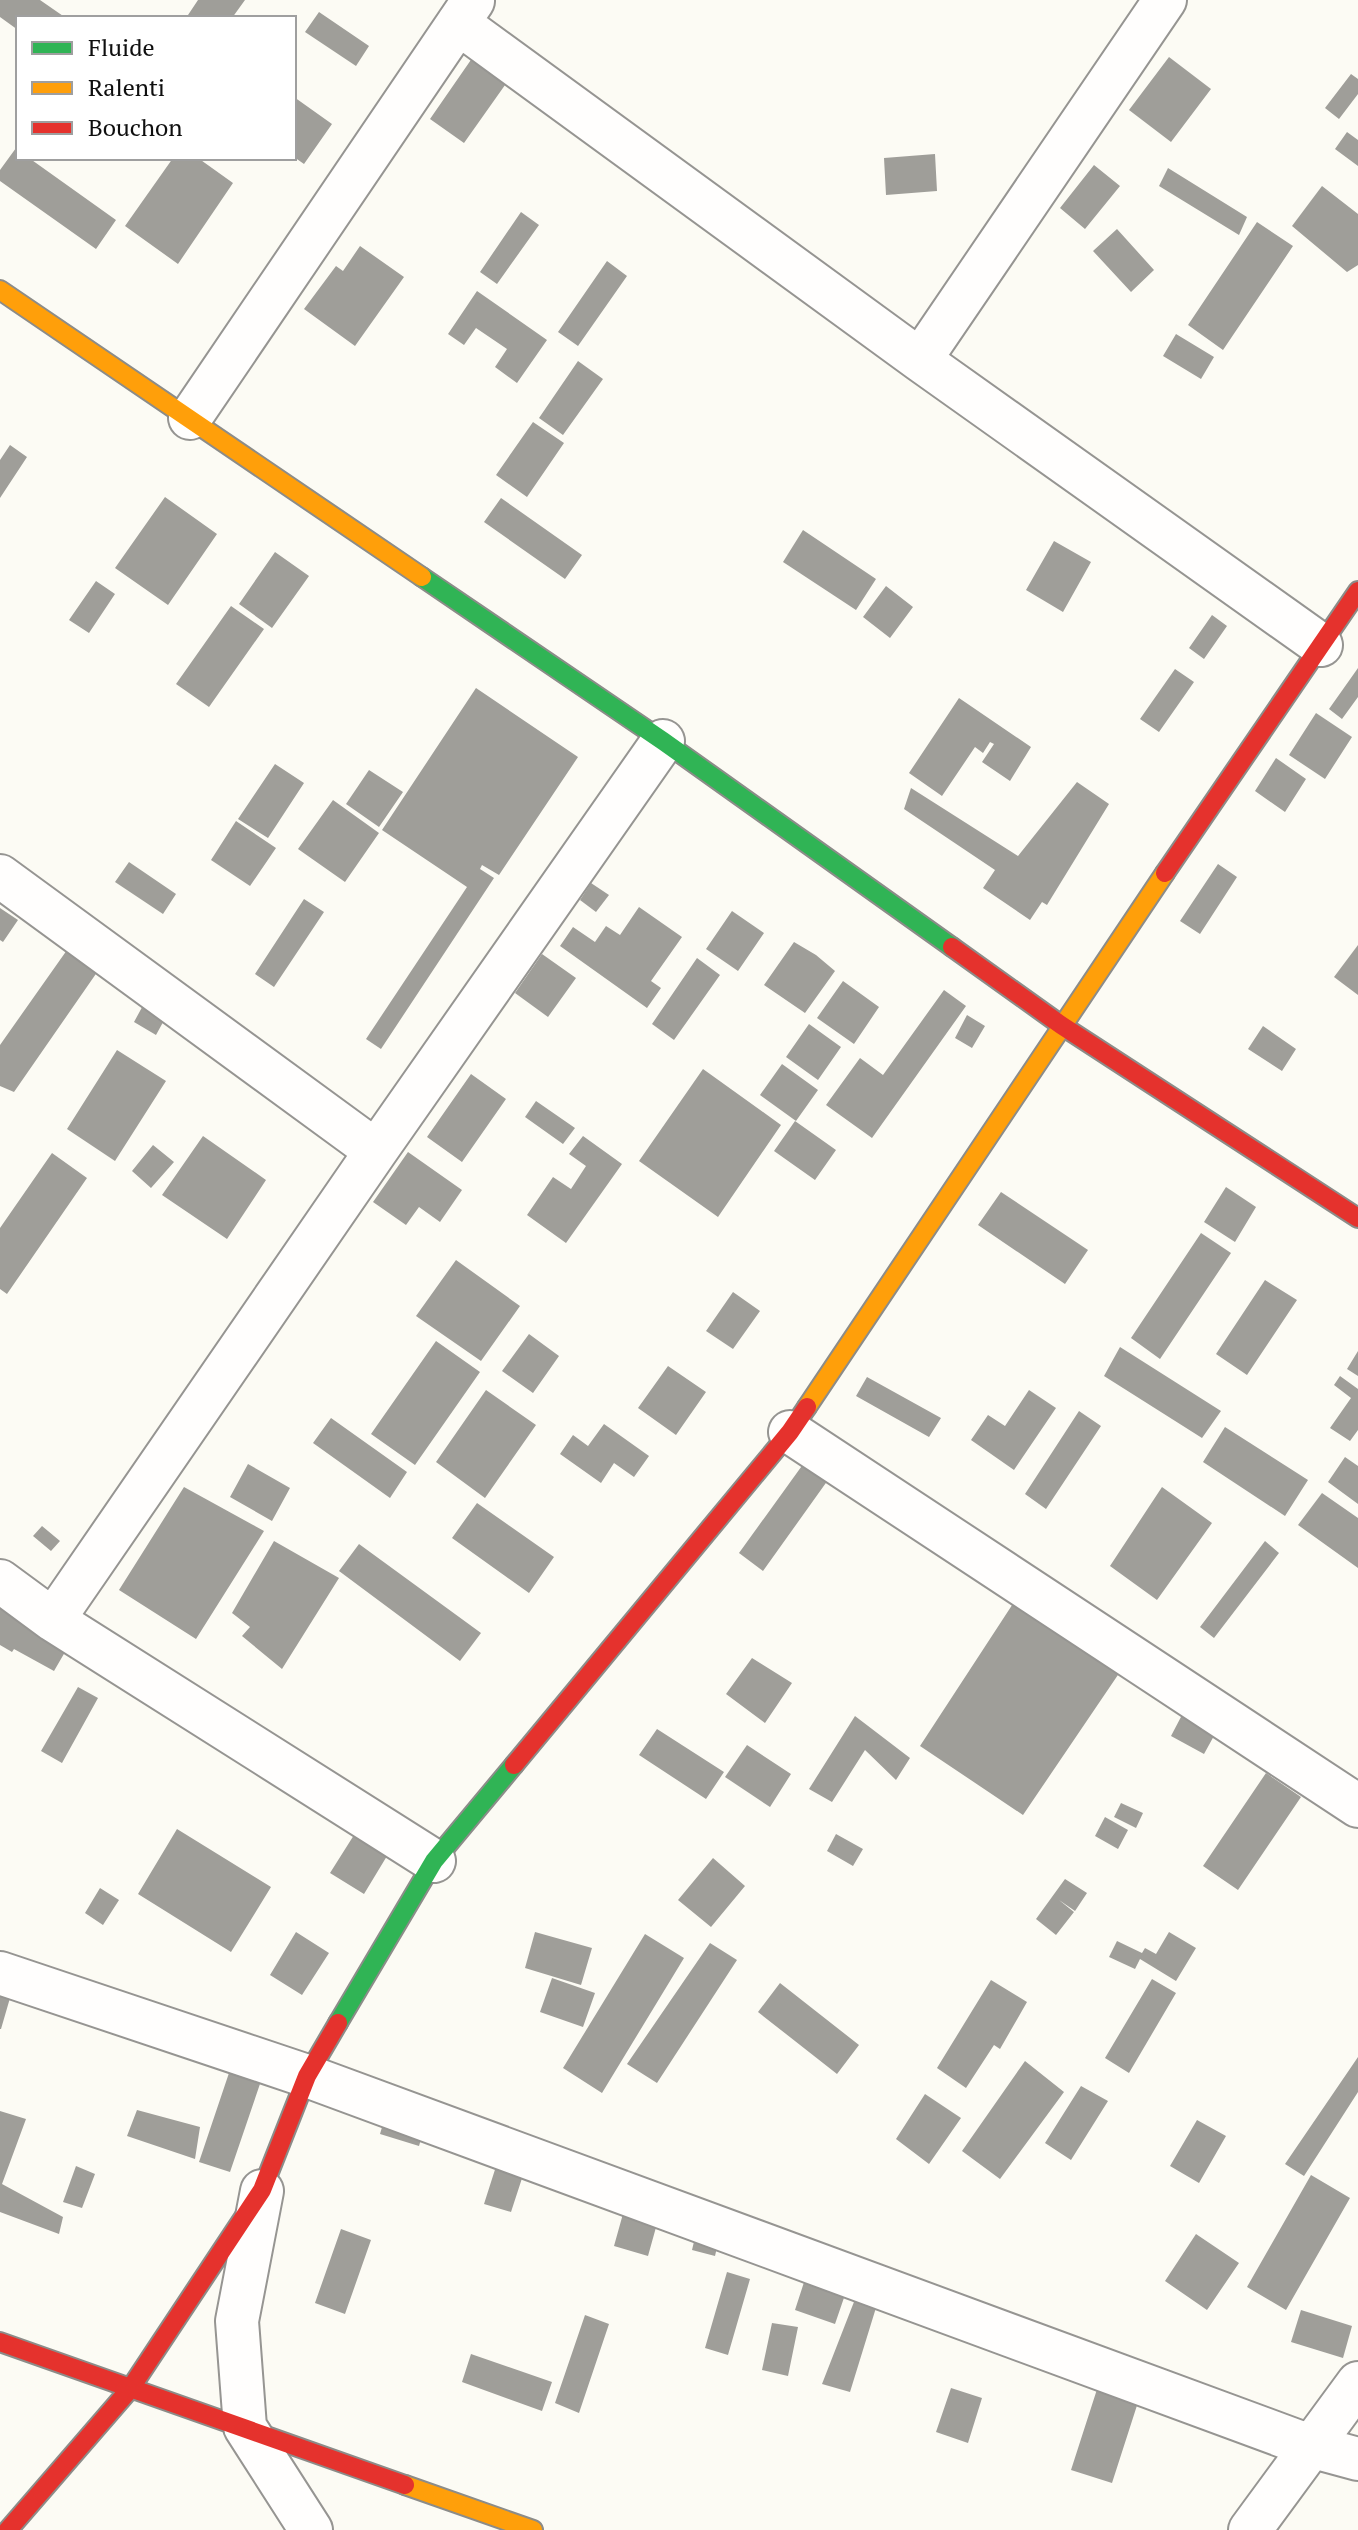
<svg xmlns="http://www.w3.org/2000/svg" width="1358" height="2530" font-family="'PT Serif',serif">
<style>
.building{fill:#9f9e99}
.lines{fill:none;stroke-linecap:round;stroke-linejoin:round}
.street-casing{stroke:#969592;stroke-width:46}
.fast-casing{stroke:#8c8c89;stroke-width:22}
.slow-casing{stroke:#8c8c89;stroke-width:22}
.jam-casing{stroke:#8c8c89;stroke-width:22}
.street{stroke:#fffefd;stroke-width:42}
.fast{stroke:#30b455;stroke-width:18}
.slow{stroke:#ff9f0a;stroke-width:18}
.jam{stroke:#e5322d;stroke-width:18}
</style>
<rect width="100%" height="100%" fill="#fcfbf4"/>
<path class="building" d="M 0,0 L 40,0 L 66,18 L 18,18 L 18,30 L 0,17 Z
M 198,0 L 245,0 L 232,18 L 186,18 Z
M 319,12 L 369,46 L 356,66 L 305,32 Z
M 475,54 L 510,78 L 464,143 L 430,119 Z
M 1169,57 L 1211,89 L 1171,142 L 1129,110 Z
M 1351,74 L 1358,79 L 1358,94 L 1339,119 L 1325,108 Z
M 294,97 L 332,124 L 304,164 L 294,157 Z
M 1347,132 L 1358,140 L 1358,166 L 1335,149 Z
M 16,148 L 18,158 L 29,158 L 116,220 L 96,249 L 0,181 L 0,170 Z
M 935,154 L 937,191 L 886,195 L 884,158 Z
M 173,158 L 198,158 L 233,183 L 178,264 L 125,226 Z
M 1094,165 L 1120,186 L 1085,229 L 1060,208 Z
M 1168,168 L 1247,217 L 1239,235 L 1159,186 Z
M 1322,186 L 1358,214 L 1358,265 L 1347,272 L 1292,226 Z
M 521,212 L 539,225 L 497,284 L 480,272 Z
M 1257,222 L 1293,246 L 1223,350 L 1188,325 Z
M 1117,229 L 1154,270 L 1131,292 L 1093,251 Z
M 360,246 L 404,277 L 355,346 L 304,309 L 336,266 L 343,271 Z
M 607,261 L 627,276 L 578,346 L 558,332 Z
M 477,291 L 547,340 L 517,383 L 495,367 L 507,349 L 476,328 L 464,345 L 448,334 Z
M 1176,334 L 1214,357 L 1201,379 L 1163,356 Z
M 578,361 L 603,379 L 563,435 L 539,418 Z
M 533,422 L 564,443 L 527,497 L 496,475 Z
M 10,445 L 27,457 L 0,498 L 0,460 Z
M 165,497 L 217,534 L 168,605 L 115,568 Z
M 501,498 L 582,555 L 565,579 L 484,522 Z
M 803,530 L 876,579 L 856,610 L 783,562 Z
M 1054,541 L 1091,562 L 1063,612 L 1026,590 Z
M 275,552 L 309,576 L 272,628 L 239,604 Z
M 96,581 L 115,594 L 89,633 L 69,620 Z
M 886,586 L 913,607 L 890,638 L 863,617 Z
M 231,606 L 264,629 L 209,707 L 176,684 Z
M 1212,615 L 1227,626 L 1204,659 L 1189,648 Z
M 1358,668 L 1358,697 L 1342,719 L 1329,709 Z
M 1175,669 L 1194,682 L 1159,732 L 1140,719 Z
M 476,688 L 578,757 L 499,875 L 482,865 L 480,869 L 494,878 L 381,1049 L 366,1039 L 467,887 L 382,830 Z
M 959,698 L 1031,747 L 1010,781 L 982,762 L 994,744 L 990,742 L 983,753 L 975,747 L 942,796 L 909,773 Z
M 1316,713 L 1352,737 L 1325,779 L 1289,755 Z
M 1276,758 L 1306,779 L 1285,812 L 1255,791 Z
M 275,764 L 304,783 L 268,838 L 238,819 Z
M 369,770 L 403,792 L 379,827 L 346,804 Z
M 1077,782 L 1109,804 L 1047,905 L 1042,902 L 1030,920 L 983,888 L 995,870 L 904,809 L 911,788 L 1018,856 Z
M 333,800 L 379,833 L 345,882 L 298,849 Z
M 236,821 L 276,848 L 250,886 L 211,860 Z
M 129,862 L 176,894 L 163,914 L 115,882 Z
M 1218,864 L 1237,877 L 1200,934 L 1180,921 Z
M 591,883 L 609,895 L 596,912 L 580,900 Z
M 304,899 L 324,912 L 274,987 L 255,974 Z
M 639,907 L 682,937 L 651,981 L 661,988 L 647,1008 L 560,946 L 573,927 L 595,942 L 606,926 L 620,935 Z
M 0,908 L 18,920 L 3,942 L 0,940 Z
M 732,911 L 764,933 L 738,971 L 706,949 Z
M 794,942 L 816,955 L 835,971 L 805,1013 L 764,985 Z
M 1358,945 L 1358,995 L 1334,977 Z
M 67,950 L 100,968 L 14,1092 L 0,1086 L 0,1045 Z
M 542,954 L 576,978 L 548,1017 L 515,993 Z
M 697,958 L 720,975 L 674,1040 L 652,1024 Z
M 843,981 L 879,1007 L 854,1044 L 817,1018 Z
M 944,990 L 966,1006 L 872,1138 L 826,1105 L 860,1058 L 883,1075 Z
M 146,1000 L 167,1015 L 156,1035 L 134,1022 Z
M 967,1015 L 985,1026 L 972,1048 L 955,1038 Z
M 809,1024 L 841,1047 L 818,1080 L 786,1057 Z
M 1263,1026 L 1296,1049 L 1282,1071 L 1248,1049 Z
M 117,1050 L 166,1081 L 115,1161 L 67,1129 Z
M 782,1064 L 818,1090 L 796,1121 L 760,1095 Z
M 703,1069 L 781,1125 L 718,1217 L 639,1161 Z
M 471,1074 L 506,1099 L 462,1162 L 427,1137 Z
M 536,1101 L 575,1128 L 563,1144 L 525,1117 Z
M 795,1121 L 836,1150 L 815,1180 L 774,1151 Z
M 203,1136 L 266,1180 L 227,1239 L 162,1195 Z
M 583,1136 L 622,1164 L 566,1243 L 527,1215 L 553,1177 L 571,1189 L 586,1166 L 569,1154 Z
M 153,1145 L 174,1162 L 151,1188 L 132,1171 Z
M 408,1152 L 462,1190 L 440,1222 L 419,1207 L 406,1225 L 373,1202 Z
M 52,1153 L 87,1178 L 7,1294 L 0,1289 L 0,1228 Z
M 1226,1187 L 1256,1207 L 1235,1242 L 1204,1222 Z
M 1001,1192 L 1088,1250 L 1065,1284 L 978,1225 Z
M 1201,1233 L 1231,1253 L 1160,1359 L 1131,1338 Z
M 456,1260 L 520,1306 L 481,1361 L 416,1316 Z
M 1265,1280 L 1297,1300 L 1247,1375 L 1216,1354 Z
M 733,1292 L 760,1311 L 733,1349 L 706,1331 Z
M 529,1334 L 559,1356 L 533,1393 L 502,1371 Z
M 436,1341 L 480,1372 L 415,1465 L 371,1434 Z
M 1120,1347 L 1221,1411 L 1202,1438 L 1104,1376 Z
M 1358,1351 L 1358,1376 L 1347,1369 Z
M 668,1366 L 706,1392 L 676,1435 L 638,1408 Z
M 1340,1376 L 1358,1389 L 1358,1430 L 1350,1441 L 1330,1428 L 1351,1398 L 1334,1385 Z
M 867,1377 L 941,1418 L 929,1437 L 856,1396 Z
M 486,1390 L 536,1425 L 485,1498 L 436,1462 Z
M 1029,1390 L 1056,1408 L 1014,1470 L 971,1440 L 988,1415 L 1005,1426 Z
M 1079,1411 L 1101,1426 L 1046,1509 L 1025,1494 Z
M 331,1418 L 407,1472 L 390,1498 L 313,1443 Z
M 604,1424 L 649,1456 L 634,1477 L 614,1463 L 601,1483 L 560,1454 L 573,1435 L 588,1446 Z
M 1225,1427 L 1308,1480 L 1285,1516 L 1203,1462 Z
M 809,1456 L 833,1473 L 763,1571 L 739,1553 Z
M 1345,1457 L 1358,1466 L 1358,1504 L 1328,1482 Z
M 248,1464 L 290,1488 L 272,1521 L 230,1497 Z
M 184,1487 L 264,1531 L 196,1639 L 119,1590 Z
M 1162,1487 L 1212,1523 L 1157,1600 L 1110,1566 Z
M 1322,1493 L 1358,1518 L 1358,1568 L 1298,1525 Z
M 477,1503 L 554,1557 L 529,1593 L 452,1538 Z
M 42,1526 L 60,1541 L 51,1551 L 33,1536 Z
M 274,1541 L 339,1578 L 282,1669 L 242,1636 L 250,1627 L 232,1613 Z
M 1265,1541 L 1279,1553 L 1214,1638 L 1200,1627 Z
M 359,1544 L 481,1633 L 460,1661 L 339,1571 Z
M 0,1587 L 72,1640 L 54,1671 L 14,1649 L 12,1652 L 0,1645 Z
M 1020,1593 L 1124,1666 L 1023,1815 L 920,1746 Z
M 752,1658 L 792,1683 L 765,1723 L 726,1694 Z
M 78,1687 L 98,1698 L 62,1763 L 41,1751 Z
M 1182,1715 L 1215,1734 L 1204,1754 L 1171,1736 Z
M 855,1716 L 910,1758 L 896,1780 L 865,1750 L 832,1802 L 809,1789 Z
M 657,1729 L 724,1772 L 706,1799 L 639,1755 Z
M 747,1745 L 791,1774 L 770,1807 L 725,1777 Z
M 1266,1773 L 1301,1797 L 1238,1890 L 1203,1866 Z
M 1121,1803 L 1143,1813 L 1136,1828 L 1114,1817 Z
M 1105,1817 L 1128,1830 L 1118,1849 L 1095,1836 Z
M 177,1829 L 271,1887 L 231,1952 L 138,1894 Z
M 836,1834 L 863,1849 L 853,1866 L 827,1851 Z
M 354,1835 L 387,1856 L 364,1894 L 330,1873 Z
M 713,1858 L 745,1886 L 711,1927 L 678,1900 Z
M 1065,1879 L 1087,1893 L 1075,1911 L 1059,1900 L 1074,1912 L 1056,1935 L 1036,1919 Z
M 100,1888 L 119,1900 L 103,1925 L 85,1913 Z
M 296,1932 L 329,1953 L 302,1995 L 270,1975 Z
M 535,1932 L 592,1948 L 581,1985 L 525,1968 Z
M 1169,1932 L 1196,1948 L 1176,1981 L 1140,1959 L 1135,1969 L 1109,1957 L 1117,1941 L 1142,1953 L 1145,1948 L 1156,1954 Z
M 645,1934 L 684,1958 L 602,2093 L 563,2068 Z
M 710,1943 L 737,1960 L 657,2083 L 627,2064 Z
M 552,1978 L 595,1993 L 583,2027 L 540,2012 Z
M 1152,1979 L 1176,1993 L 1129,2073 L 1105,2058 Z
M 991,1980 L 1027,2002 L 1000,2049 L 994,2045 L 966,2088 L 937,2068 Z
M 780,1983 L 859,2045 L 837,2074 L 758,2012 Z
M 0,1996 L 10,1998 L 1,2029 L 0,2029 Z
M 1358,2057 L 1358,2092 L 1304,2176 L 1285,2164 Z
M 1025,2061 L 1064,2092 L 1000,2179 L 962,2151 Z
M 231,2067 L 262,2078 L 230,2172 L 199,2162 Z
M 1081,2086 L 1108,2101 L 1071,2160 L 1045,2143 Z
M 925,2094 L 961,2118 L 929,2164 L 896,2139 Z
M 137,2110 L 200,2127 L 195,2159 L 127,2136 Z
M 0,2111 L 26,2119 L 2,2184 L 63,2217 L 59,2234 L 0,2212 Z
M 385,2117 L 424,2129 L 419,2146 L 380,2134 Z
M 1197,2120 L 1226,2136 L 1199,2183 L 1170,2166 Z
M 499,2157 L 526,2166 L 511,2212 L 484,2204 Z
M 76,2166 L 95,2174 L 82,2208 L 63,2202 Z
M 1311,2175 L 1350,2198 L 1286,2310 L 1247,2287 Z
M 626,2203 L 660,2213 L 648,2256 L 614,2246 Z
M 341,2229 L 371,2240 L 345,2314 L 315,2303 Z
M 697,2229 L 720,2234 L 715,2256 L 692,2250 Z
M 1196,2234 L 1239,2263 L 1207,2310 L 1165,2281 Z
M 727,2272 L 750,2279 L 728,2355 L 705,2348 Z
M 807,2273 L 848,2286 L 835,2324 L 795,2310 Z
M 859,2289 L 879,2298 L 850,2392 L 822,2384 Z
M 1301,2310 L 1352,2326 L 1343,2358 L 1291,2342 Z
M 585,2315 L 609,2324 L 579,2413 L 555,2403 Z
M 772,2323 L 798,2327 L 788,2376 L 762,2370 Z
M 471,2354 L 552,2382 L 542,2411 L 462,2382 Z
M 1100,2380 L 1141,2393 L 1112,2483 L 1071,2470 Z
M 951,2388 L 982,2398 L 968,2443 L 936,2432 Z"/>
<g class="lines">
<defs>
<path id="street" d="M 458,23 L 920,360 L 1321,645
M 920,360 L 1165,0
M 190,418 L 473,1
M 0,876 L 376,1151
M 790,1432 L 1358,1806
M 0,1581 L 53,1620 L 434,1861
M 53,1620 L 376,1151 L 663,741
M 0,1973 L 307,2076 L 1310,2446 L 1358,2459
M 262,2191 L 237,2321 L 245,2427 L 311,2530
M 1250,2530 L 1358,2383"/>
<path id="fast" d="M 422,577 L 663,741 L 952,947
M 338,2023 L 434,1861 L 514,1765"/>
<path id="slow" d="M 0,290 L 422,577
M 807,1407 L 1165,873
M 405,2485 L 533,2530"/>
<path id="jam" d="M 1165,873 L 1358,591
M 952,947 L 1061,1025 L 1358,1218
M 514,1765 L 790,1432 L 807,1407
M 0,2342 L 405,2485
M 8,2530 L 130,2389 L 262,2190 L 307,2076 L 338,2023"/>
</defs>
<use href="#street" class="street-casing"/>
<use href="#fast" class="fast-casing"/>
<use href="#slow" class="slow-casing"/>
<use href="#jam" class="jam-casing"/>
<use href="#street" class="street"/>
<use href="#fast" class="fast"/>
<use href="#slow" class="slow"/>
<use href="#jam" class="jam"/>
</g>
<rect x="16" y="16" width="280" height="144" fill="#ffffff" stroke="#9f9f9f" stroke-width="2"/>
<rect x="32" y="42" width="40" height="12" fill="#30b455" stroke="#9f9f9f" stroke-width="2"/>
<text x="88" y="56" font-size="24" fill="#0f0f0f">Fluide</text>
<rect x="32" y="82" width="40" height="12" fill="#ff9f0a" stroke="#9f9f9f" stroke-width="2"/>
<text x="88" y="96" font-size="24" fill="#0f0f0f">Ralenti</text>
<rect x="32" y="122" width="40" height="12" fill="#e5322d" stroke="#9f9f9f" stroke-width="2"/>
<text x="88" y="136" font-size="24" fill="#0f0f0f">Bouchon</text>
</svg>
